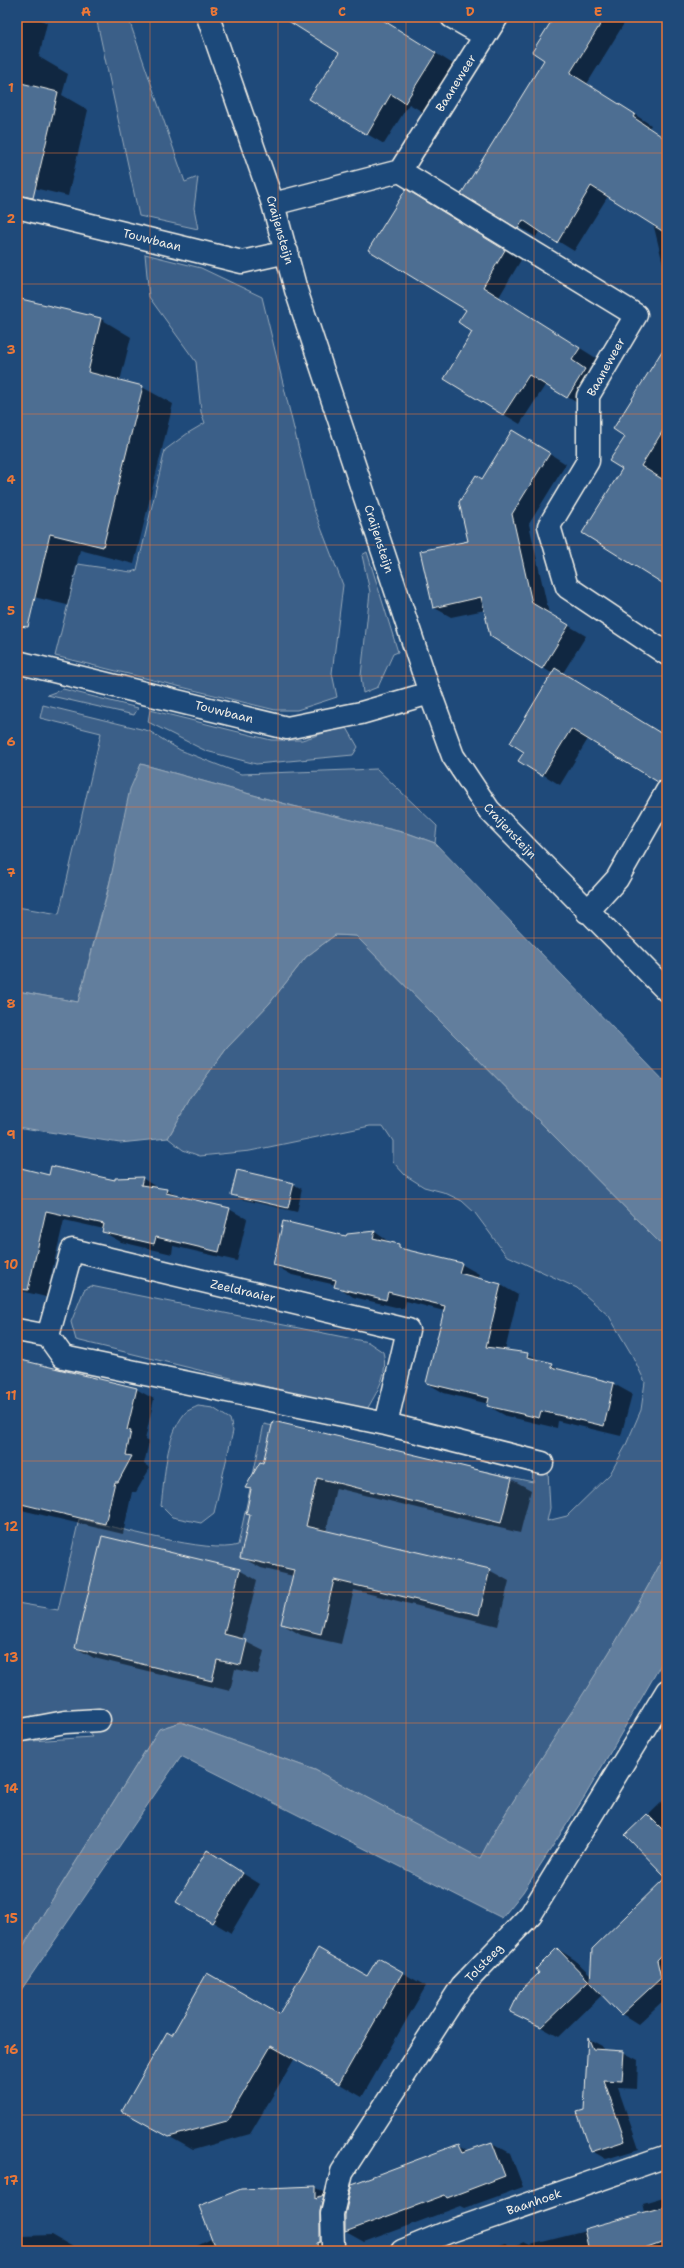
<svg xmlns="http://www.w3.org/2000/svg" width="684" height="2268" font-family="'Shantell Sans',sans-serif">
<style>
.green{fill:#3a5f88;stroke:#97a8b8}
.water{fill:#627e9d;stroke:#9cacbb}
.shadow{fill:#0007}
.building{fill:#4d6e92;stroke:#f4f1e8}
.lines{fill:none;stroke-linecap:round;stroke-linejoin:round}
.minor-casing{stroke:#f4f1e8;stroke-width:25}
.minor{stroke:#1f4a7a;stroke-width:22}
.grid{fill:none;stroke:#ea7738;stroke-width:1;stroke-opacity:0.55}
.labels{text-anchor:middle;stroke-width:3;stroke-linejoin:round;paint-order:stroke}
.street-label{font-size:12px;fill:#f4f1e8;stroke:#1f4a7a}
.neatline{fill:none;stroke:#ea7738;stroke-width:1.5}
.grid-label{font-size:13px;text-anchor:middle;font-weight:bold;fill:#ea7738}
</style>
<rect width="100%" height="100%" fill="#1f4a7a"/>
<filter id="ink" filterUnits="userSpaceOnUse"><feTurbulence type="fractalNoise" baseFrequency=".025" numOctaves="2"/><feDisplacementMap in="SourceGraphic" scale="8" xChannelSelector="R" yChannelSelector="G"/><feConvolveMatrix kernelMatrix="1 2 1 2 8 2 1 2 1" color-interpolation-filters="sRGB"/></filter>
<g filter="url(#ink)">
<path class="green" d="M 96,17 L 128,17 L 185,182 L 198,177 L 194,208 L 198,229 L 139,216 Z
M 145,254 L 201,268 L 262,297 L 313,507 L 343,585 L 332,673 L 337,697 L 297,710 L 275,710 L 55,656 L 78,564 L 131,572 L 137,570 L 165,450 L 188,433 L 205,423 L 201,412 L 196,362 L 149,297 Z
M 367,552 L 398,652 L 393,654 L 378,687 L 363,693 L 361,676 L 370,592 L 362,555 Z
M 63,689 L 138,708 L 134,715 L 47,695 Z
M 43,705 L 149,731 L 180,750 L 241,774 L 377,769 L 437,826 L 435,843 L 410,834 L 293,806 L 141,764 L 78,1002 L 17,991 L 17,907 L 59,914 L 101,733 L 40,718 Z
M 150,710 L 271,740 L 302,740 L 346,726 L 358,747 L 353,755 L 256,764 L 206,751 L 148,722 Z
M 335,935 L 356,936 L 667,1250 L 667,1551 C 634,1615 595,1677 556,1737 C 530,1777 501,1816 480,1859 L 315,1770 L 181,1722 L 159,1729 L 17,1956 L 17,1742 L 92,1737 L 72,1711 L 17,1721 L 17,1603 L 58,1610 L 79,1519 C 113,1526 210,1555 238,1545 L 264,1424 L 533,1482 L 532,1465 L 548,1471 L 550,1508 L 547,1521 L 567,1516 L 610,1474 L 625,1447 L 641,1410 L 645,1382 L 632,1355 L 609,1316 L 577,1288 L 506,1255 L 475,1213 L 462,1201 L 443,1192 L 424,1187 L 405,1175 L 393,1162 L 393,1141 L 383,1126 L 370,1126 L 250,1151 L 200,1156 L 183,1150 L 168,1138 L 191,1097 L 227,1048 L 269,1004 L 306,957 Z
M 91,1286 L 368,1342 L 383,1352 C 389,1374 377,1392 366,1411 L 76,1340 L 71,1322 L 84,1290 Z
M 198,1406 L 213,1408 L 230,1419 L 233,1431 L 214,1513 L 201,1523 L 172,1517 L 161,1506 C 165,1477 165,1437 185,1413 C 188,1410 194,1408 198,1406 Z"/>
<path class="water" d="M 141,764 L 293,806 L 410,834 L 435,843 L 667,1084 L 667,1250 L 356,936 L 335,935 L 306,957 L 269,1004 L 227,1048 L 191,1097 L 168,1138 L 120,1143 L 17,1127 L 17,991 L 78,1002 L 107,895 L 130,789 Z
M 667,1551 L 667,1654 L 585,1796 L 523,1892 L 502,1918 L 181,1756 L 17,1996 L 17,1956 L 159,1729 L 181,1722 L 315,1770 L 480,1858 C 502,1815 531,1775 557,1734 C 596,1675 634,1614 667,1551 Z"/>
<path class="shadow" d="M 17,17 L 36,17 L 47,23 L 39,57 L 68,74 L 62,95 L 88,110 L 68,196 L 17,184 Z
M 306,17 L 378,17 L 453,64 L 423,112 L 409,104 L 384,144 L 367,134 L 341,53 Z
M 555,17 L 628,17 L 587,84 L 651,125 L 649,128 L 667,139 L 667,270 L 664,268 L 653,223 L 608,196 L 574,251 L 540,230 L 536,237 L 463,194 L 546,60 Z
M 423,200 L 521,260 L 499,297 L 596,358 L 588,370 L 601,379 L 584,407 L 546,384 L 520,424 L 445,379 L 474,331 L 467,310 Z
M 17,298 L 101,319 L 131,337 L 120,381 L 142,387 L 173,404 L 134,564 L 80,550 L 67,605 L 17,593 Z
M 667,344 L 667,584 L 623,468 L 626,437 Z
M 530,441 L 566,464 L 529,524 L 549,614 L 586,636 L 563,673 L 667,737 L 667,786 L 588,739 L 560,785 L 520,760 L 525,752 L 553,674 L 491,636 L 485,610 L 451,617 L 433,607 L 469,542 L 482,480 Z
M 17,1168 L 50,1176 L 115,1181 L 142,1178 L 159,1189 L 167,1190 L 180,1197 L 229,1209 L 247,1219 L 237,1261 L 173,1246 L 172,1254 L 121,1242 L 103,1232 L 104,1229 L 64,1220 L 46,1297 L 17,1290 Z
M 293,1184 L 302,1189 L 297,1212 L 241,1199 L 232,1194 Z
M 375,1232 L 392,1244 L 411,1252 L 461,1264 L 479,1274 L 478,1279 L 501,1285 L 518,1295 L 505,1351 L 527,1354 L 565,1371 L 614,1384 L 632,1394 L 621,1436 L 558,1421 L 557,1428 L 531,1422 L 506,1416 L 488,1406 L 489,1404 L 444,1393 L 427,1383 L 444,1311 L 406,1301 L 404,1309 L 353,1297 L 336,1285 L 292,1275 L 274,1265 L 347,1237 L 348,1235 Z
M 17,1360 L 136,1389 L 154,1399 L 145,1440 L 149,1442 L 144,1464 L 150,1468 L 136,1492 L 132,1492 L 123,1534 L 17,1509 Z
M 261,1463 L 511,1479 L 531,1490 L 520,1533 L 336,1488 L 326,1532 L 489,1570 L 509,1581 L 498,1626 L 354,1590 L 341,1644 L 301,1635 L 282,1624 L 293,1576 L 261,1568 L 241,1557 L 251,1516 L 247,1514 L 252,1491 L 246,1487 Z
M 239,1570 L 257,1580 L 242,1640 L 264,1651 L 258,1674 L 235,1669 L 230,1691 L 94,1658 L 76,1648 Z
M 667,1797 L 667,1876 L 627,1836 Z
M 208,1852 L 260,1884 L 231,1933 L 178,1901 Z
M 667,1942 L 667,1997 L 638,2024 L 622,2014 L 603,1994 L 559,2037 L 512,2011 L 558,1949 L 575,1960 L 592,1976 Z
M 378,1959 L 426,1986 L 362,2097 L 295,2058 L 250,2134 L 193,2150 L 147,2124 L 173,2037 L 280,2015 L 367,1977 Z
M 589,2039 L 602,2046 L 604,2051 L 623,2052 L 638,2060 L 637,2089 L 618,2088 L 639,2149 L 606,2159 L 592,2151 L 585,2111 Z
M 492,2143 L 510,2153 L 523,2187 L 465,2208 L 461,2206 L 364,2242 L 346,2232 L 346,2215 L 353,2185 L 459,2145 L 470,2151 Z
M 315,2187 L 337,2199 L 337,2204 L 345,2208 L 341,2227 L 342,2251 L 187,2251 Z
M 667,2196 L 667,2251 L 485,2251 L 505,2244 L 511,2247 L 524,2242 L 530,2245 L 586,2231 L 585,2230 L 611,2221 L 645,2212 L 643,2203 Z
M 52,2235 L 73,2247 L 73,2251 L 24,2251 L 23,2236 Z"/>
<path class="building" d="M 282,17 L 378,17 L 436,53 L 405,103 L 391,94 L 367,135 L 309,99 L 339,53 Z
M 554,17 L 605,17 L 570,73 L 635,114 L 633,117 L 667,140 L 667,234 L 591,186 L 557,243 L 523,220 L 518,229 L 461,194 L 544,60 L 532,52 Z
M 17,82 L 58,92 L 33,198 L 17,195 Z
M 406,189 L 505,250 L 483,287 L 580,348 L 572,360 L 585,369 L 567,398 L 529,375 L 503,415 L 444,379 L 472,332 L 458,322 L 466,310 L 368,250 Z
M 17,298 L 101,318 L 88,372 L 143,386 L 103,547 L 50,534 L 28,627 L 17,626 Z
M 667,343 L 667,424 L 641,466 L 667,482 L 667,586 L 582,533 L 622,469 L 609,461 L 625,437 L 613,429 Z
M 512,430 L 550,453 L 512,514 L 532,603 L 569,625 L 542,669 L 490,636 L 481,597 L 433,608 L 420,551 L 468,541 L 459,502 L 476,475 L 482,479 Z
M 555,668 L 667,737 L 667,779 L 658,782 L 571,729 L 542,776 L 518,761 L 524,752 L 510,743 Z
M 51,1166 L 115,1180 L 115,1178 L 143,1177 L 141,1185 L 167,1189 L 166,1193 L 230,1208 L 219,1252 L 156,1237 L 154,1244 L 102,1232 L 104,1224 L 46,1211 L 28,1290 L 17,1289 L 17,1167 L 49,1175 Z
M 237,1170 L 294,1183 L 288,1208 L 231,1195 Z
M 283,1221 L 346,1236 L 347,1234 L 375,1231 L 373,1238 L 399,1244 L 399,1248 L 462,1263 L 459,1273 L 501,1284 L 486,1347 L 528,1353 L 527,1357 L 553,1363 L 551,1367 L 614,1383 L 604,1426 L 541,1411 L 539,1418 L 487,1406 L 489,1398 L 426,1383 L 445,1306 L 388,1292 L 386,1300 L 334,1287 L 336,1280 L 273,1265 Z
M 17,1359 L 137,1388 L 127,1430 L 131,1431 L 126,1455 L 132,1456 L 118,1482 L 115,1482 L 105,1524 L 17,1503 Z
M 273,1421 L 512,1478 L 501,1523 L 317,1478 L 306,1526 L 490,1569 L 479,1615 L 334,1580 L 321,1634 L 281,1624 L 294,1570 L 240,1558 L 250,1515 L 246,1514 L 251,1489 L 245,1488 L 260,1462 L 263,1463 Z
M 102,1536 L 240,1569 L 224,1634 L 247,1640 L 241,1665 L 217,1660 L 212,1681 L 75,1648 Z
M 647,1814 L 667,1834 L 667,1950 L 657,1960 L 661,1978 L 621,2015 L 590,1983 L 592,1949 L 666,1877 L 625,1835 Z
M 207,1850 L 243,1873 L 212,1923 L 176,1902 Z
M 318,1948 L 367,1976 L 378,1958 L 403,1972 L 339,2084 L 271,2046 L 227,2121 L 169,2137 L 122,2111 L 167,2032 L 172,2035 L 207,1973 L 279,2014 Z
M 557,1948 L 589,1981 L 541,2027 L 510,2012 L 520,1991 L 539,1973 L 536,1969 Z
M 588,2037 L 593,2049 L 624,2051 L 622,2081 L 604,2080 L 625,2141 L 591,2152 L 577,2112 L 584,2110 Z
M 492,2142 L 505,2176 L 447,2198 L 445,2195 L 345,2232 L 345,2215 L 352,2184 L 459,2144 L 463,2152 Z
M 316,2186 L 316,2198 L 324,2195 L 320,2211 L 320,2242 L 317,2243 L 318,2251 L 216,2251 L 199,2206 L 241,2189 Z
M 667,2206 L 667,2241 L 639,2251 L 589,2251 L 584,2229 Z"/>
<g class="lines">
<defs>
<path id="minor" d="M 208,17 L 273,204 L 296,290 L 430,693 L 453,756 L 489,810 L 667,991
M 452,17 L 485,36
M 400,171 L 636,315 L 588,396 L 588,461 L 549,526 L 567,587 L 667,654
M 273,204 L 400,171 L 497,17
M 17,207 L 242,262 L 287,252
M 17,662 L 287,728 L 361,713 L 430,693
M 587,912 L 617,879 L 667,791
M 17,1330 L 48,1336 L 63,1357 L 386,1424 L 542,1463
M 48,1336 L 72,1250 L 408,1330 L 386,1424
M 17,1731 L 65,1722 L 99,1720
M 333,2247 L 332,2214 L 342,2172 L 462,1986 L 531,1914 L 667,1691
M 402,2251 L 448,2232 L 667,2156"/>
</defs>
<use href="#minor" class="minor-casing"/>
<use href="#minor" class="minor"/>
</g>
</g>
<path class="grid" d="M 150,17 L 150,2251M 278,17 L 278,2251M 406,17 L 406,2251M 534,17 L 534,2251M 17,153 L 667,153M 17,284 L 667,284M 17,414 L 667,414M 17,545 L 667,545M 17,676 L 667,676M 17,807 L 667,807M 17,938 L 667,938M 17,1069 L 667,1069M 17,1199 L 667,1199M 17,1330 L 667,1330M 17,1461 L 667,1461M 17,1592 L 667,1592M 17,1723 L 667,1723M 17,1854 L 667,1854M 17,1984 L 667,1984M 17,2115 L 667,2115"/>
<g class="labels">
<g class="street-label">
<text transform="translate(456 83) rotate(-58)" y="4">Baaneweer</text>
<text transform="translate(280 230) rotate(74)" y="4">Craijensteijn</text>
<text transform="translate(152 240) rotate(14)" y="4">Touwbaan</text>
<text transform="translate(606 367) rotate(-61)" y="4">Baaneweer</text>
<text transform="translate(379 539) rotate(72)" y="4">Craijensteijn</text>
<text transform="translate(224 712) rotate(14)" y="4">Touwbaan</text>
<text transform="translate(510 831) rotate(47)" y="4">Craijensteijn</text>
<text transform="translate(243 1291) rotate(13)" y="4">Zeeldraaier</text>
<text transform="translate(484 1963) rotate(-46)" y="4">Tolsteeg</text>
<text transform="translate(534 2202) rotate(-19)" y="4">Baanhoek</text>
</g>
</g>
<rect width="684" height="2268" fill="none" stroke="#1f4a7a" stroke-width="44"/>
<rect x="22" y="22" width="640" height="2224" class="neatline"/>
<g class="grid-label">
<text x="86" y="16">A</text>
<text x="214" y="16">B</text>
<text x="342" y="16">C</text>
<text x="470" y="16">D</text>
<text x="598" y="16">E</text>
<text x="11" y="92">1</text>
<text x="11" y="223">2</text>
<text x="11" y="354">3</text>
<text x="11" y="484">4</text>
<text x="11" y="615">5</text>
<text x="11" y="746">6</text>
<text x="11" y="877">7</text>
<text x="11" y="1008">8</text>
<text x="11" y="1139">9</text>
<text x="11" y="1269">10</text>
<text x="11" y="1400">11</text>
<text x="11" y="1531">12</text>
<text x="11" y="1662">13</text>
<text x="11" y="1793">14</text>
<text x="11" y="1923">15</text>
<text x="11" y="2054">16</text>
<text x="11" y="2185">17</text>
</g>
</svg>
